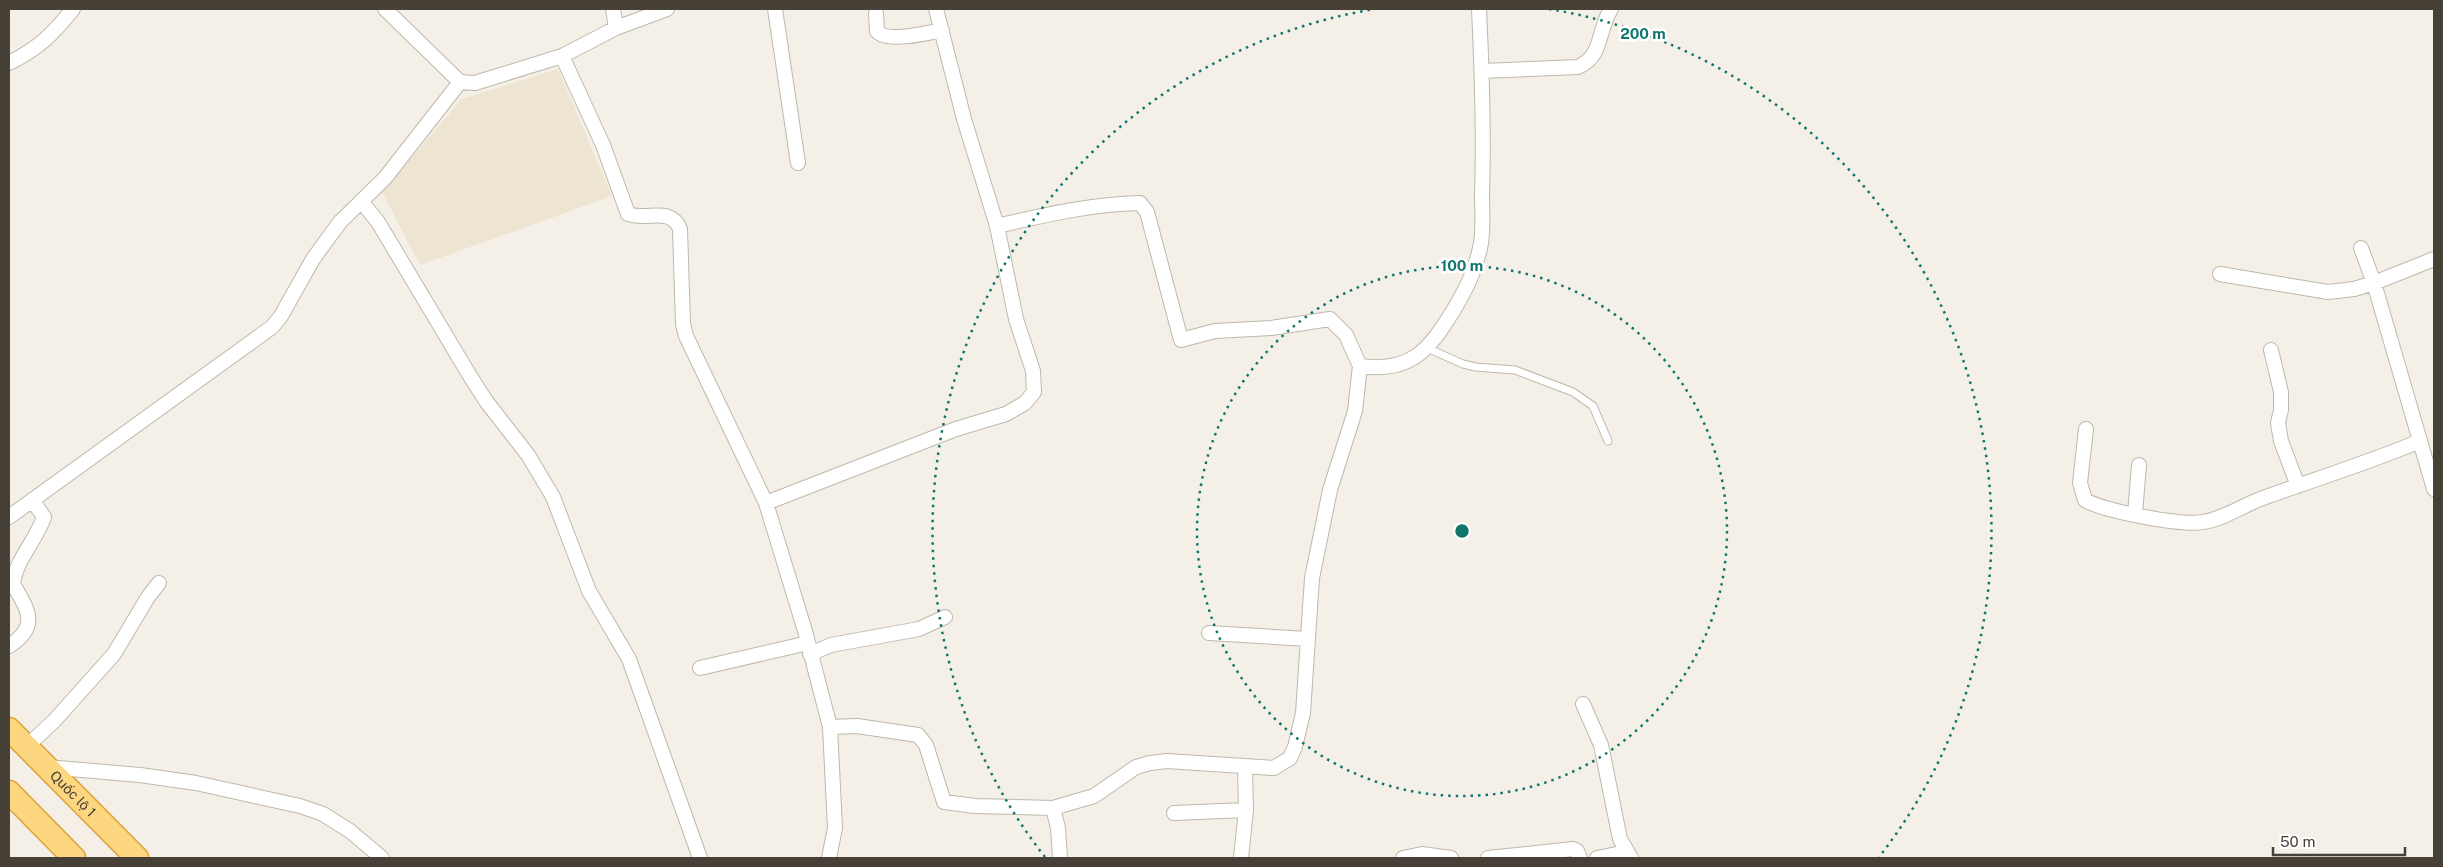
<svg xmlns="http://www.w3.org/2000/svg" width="2443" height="867" font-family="'Public Sans',sans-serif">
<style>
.education{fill:#ede5d2}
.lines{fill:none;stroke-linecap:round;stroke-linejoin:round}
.service-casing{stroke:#bfb8aa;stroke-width:9}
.minor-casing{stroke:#bfb8aa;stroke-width:16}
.trunk-casing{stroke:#dca139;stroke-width:25}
.service{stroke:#fff;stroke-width:7}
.minor{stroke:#fff;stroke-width:14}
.trunk{stroke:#fcd780;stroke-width:22}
.ring{fill:none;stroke:#0f766e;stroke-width:2.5;stroke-dasharray:2.5 5}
.labels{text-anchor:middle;stroke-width:5;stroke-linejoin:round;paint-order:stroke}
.street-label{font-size:14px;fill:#474036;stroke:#fff}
.centre{fill:#0f766e;stroke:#fff;stroke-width:2.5}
.ring-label{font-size:15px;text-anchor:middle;font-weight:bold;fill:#0f766e;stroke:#fff;stroke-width:5;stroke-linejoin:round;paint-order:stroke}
</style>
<rect width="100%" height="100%" fill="#f4f0e8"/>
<path class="education" d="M 558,69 L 612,196 L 420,265 L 382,192 L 462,99 Z"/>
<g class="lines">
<defs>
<path id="service" d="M 1427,348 L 1463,364 L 1476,367 L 1515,370 L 1573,392 L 1593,406 L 1608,441"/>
<path id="minor" d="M 385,9 L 460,82 L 475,83 L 562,56 L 603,145 L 628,214 C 647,221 671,206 680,229 L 683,324 L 686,336 L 766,503 L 805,631 L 830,727 L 835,828 L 829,858
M 613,9 L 616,28
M 775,9 L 798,163
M 876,13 L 877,31 C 886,43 928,33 942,30
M 562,56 L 616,28 L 667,9
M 9,63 C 39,48 52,35 73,9
M 1482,71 L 1578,67 C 1604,55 1597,31 1611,9
M 361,201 L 378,222 L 470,376 L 486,401 L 528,455 L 553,497 L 589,591 L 629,659 L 700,858
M 2434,259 L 2374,283 L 2434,489
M 2220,274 L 2328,292 L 2354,289 L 2374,283 L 2361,248
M 2271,350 L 2281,392 L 2281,410 L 2278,423 L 2281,441 L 2298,486
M 1360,366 C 1411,373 1429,350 1453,311 C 1465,291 1475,272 1480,248 C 1484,232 1482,212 1482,195 C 1484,133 1482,71 1479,9
M 2086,429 L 2080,483 L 2085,500 C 2104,511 2181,526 2203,522 C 2224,519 2243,505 2263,498 C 2315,479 2368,463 2420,441
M 766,503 L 956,429 L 1006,414 L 1025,403 L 1034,392 L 1033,371 L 1016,319 L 997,226 L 964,119 L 936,9
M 2135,514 L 2139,465
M 9,517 L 272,327 L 281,316 L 313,259 L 340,222 L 385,178 L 460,82
M 1209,633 L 1307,639
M 9,646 C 40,626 28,610 13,584 C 16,559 36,541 44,517 L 32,500
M 810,654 L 831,645 L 919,629 L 945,617
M 700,668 L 808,643
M 1583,704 L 1601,745 L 1620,839 L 1631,858
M 830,727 L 857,726 L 918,735 L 926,745 L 944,802 L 975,806 L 1053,808 L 1094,796 L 1136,767 L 1150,763 L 1167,761 L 1274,768 L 1290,758 L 1295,747 L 1303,713 L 1312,578 L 1330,490 L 1355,411 L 1360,366 L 1346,335 L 1330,319 L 1271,328 L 1215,331 L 1181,340 L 1147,212 L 1140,203 C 1091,204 1045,215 997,226
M 26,747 L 54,721 L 114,654 L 148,597 L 159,583
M 47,767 L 140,775 L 196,783 L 300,806 L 323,814 L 350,831 L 382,858
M 1053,808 L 1058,828 L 1060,858
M 1174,813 L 1246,810
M 1241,858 L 1246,810 L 1245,767
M 1403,858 L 1422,854 L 1451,858
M 1488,858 L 1573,849 L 1577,851 L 1580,858
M 1597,858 L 1626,852"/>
<g id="trunk">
<path id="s1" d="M 9,729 L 137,858"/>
<path d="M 9,792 L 74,858"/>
</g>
</defs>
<use href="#service" class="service-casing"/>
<use href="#minor" class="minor-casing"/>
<use href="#trunk" class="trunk-casing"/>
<use href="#service" class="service"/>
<use href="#minor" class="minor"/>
<use href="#trunk" class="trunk"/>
</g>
<g class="ring">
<circle cx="1462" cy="531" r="265"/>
<path d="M1045 857A529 529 0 0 1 1375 9M1549 9A529 529 0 0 1 1879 857"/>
</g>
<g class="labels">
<g class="street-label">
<text dy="5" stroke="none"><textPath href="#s1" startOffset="91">Quốc lộ 1</textPath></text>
</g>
</g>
<circle cx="1462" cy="531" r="8" class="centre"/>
<g class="ring-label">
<text x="1643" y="39">200 m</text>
<text x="1462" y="271">100 m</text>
</g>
<rect width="2443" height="867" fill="none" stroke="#474036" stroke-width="20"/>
<path d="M2273 847v8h132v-8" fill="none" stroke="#474036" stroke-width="2.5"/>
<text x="2280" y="847" font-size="15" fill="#474036" stroke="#ffffff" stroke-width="4" paint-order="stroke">50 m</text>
</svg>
